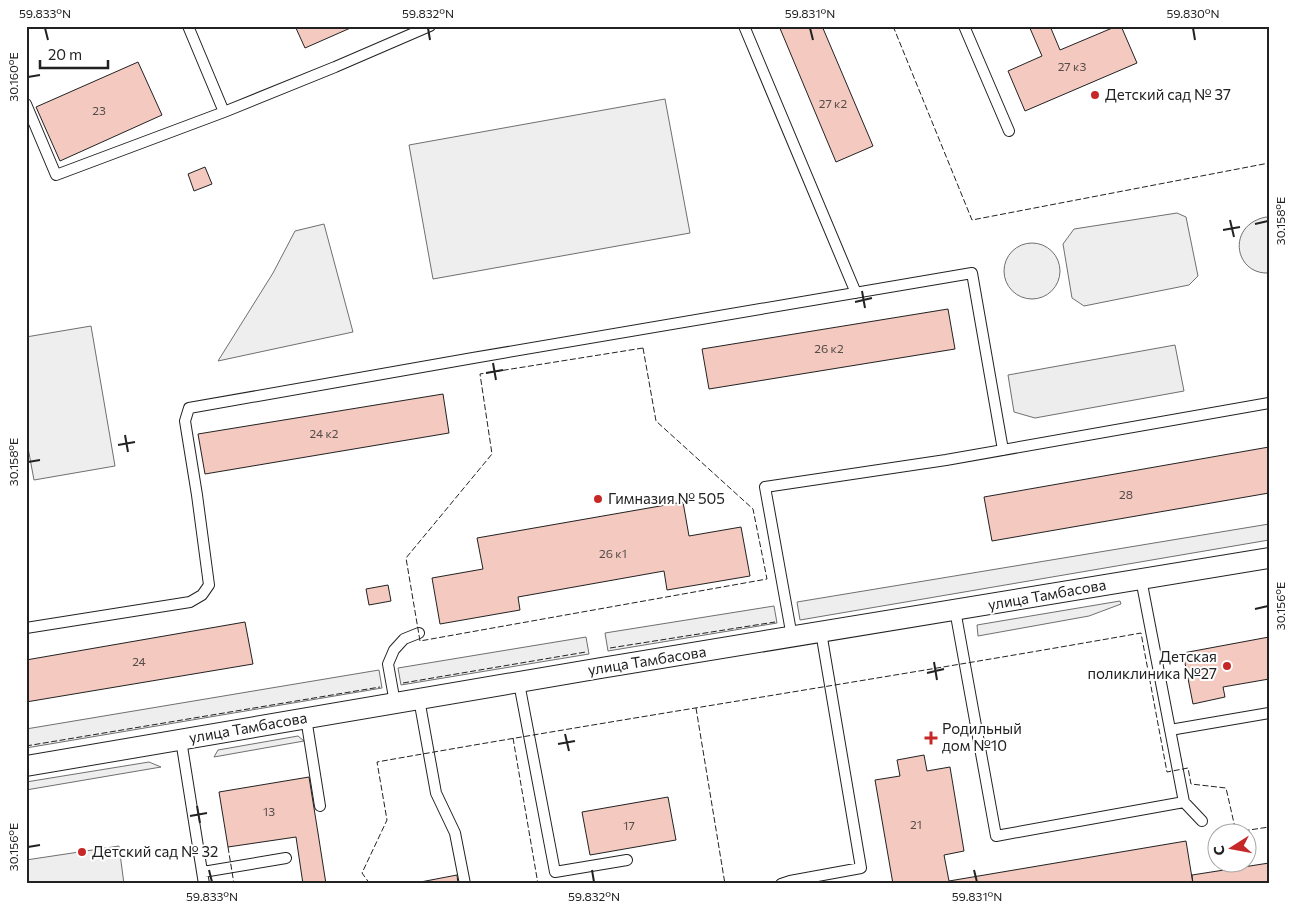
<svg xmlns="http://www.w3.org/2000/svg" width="1295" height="910" font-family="Commissioner,sans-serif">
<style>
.green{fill:#eee;stroke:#6f6f6f}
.parking{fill:#ededed;stroke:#6f6f6f}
.building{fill:#f3c9c0;stroke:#222}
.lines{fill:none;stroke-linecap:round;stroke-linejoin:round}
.service-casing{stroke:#222;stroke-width:12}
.minor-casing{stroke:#222;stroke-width:22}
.service{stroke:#fff;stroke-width:10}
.minor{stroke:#fff;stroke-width:20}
.fence{stroke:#222;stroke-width:1;stroke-dasharray:6 2.5;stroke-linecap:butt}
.ticks{fill:none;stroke:#222;stroke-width:2}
.poi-dot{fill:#c62828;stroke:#fff;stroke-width:2}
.labels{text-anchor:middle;stroke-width:4;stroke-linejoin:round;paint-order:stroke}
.number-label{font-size:12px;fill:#564c4a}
.poi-label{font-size:15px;fill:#222;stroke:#fff;text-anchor:start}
.street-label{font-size:15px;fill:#222;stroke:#fff}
.neatline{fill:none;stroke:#222;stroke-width:2}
.ticks-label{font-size:12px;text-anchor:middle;fill:#222}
</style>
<rect width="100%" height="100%" fill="#fff"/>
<path class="green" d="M 665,99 L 690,233 L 433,279 L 409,145 Z
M 1177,213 L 1186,217 L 1198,276 L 1189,285 L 1084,306 L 1072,298 L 1063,244 L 1074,229 Z
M 1266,217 L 1269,218 L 1269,273 C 1234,275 1226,225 1266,217 Z
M 324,224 L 353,332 L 218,361 L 273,273 L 295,231 Z
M1004 271a28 28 0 1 1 56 0a28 28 0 1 1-56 0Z
M 91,326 L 115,466 L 34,480 L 26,437 L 26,337 Z
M 1269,524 L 1269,540 L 800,620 L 797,602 Z
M 1120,601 L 1121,604 L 1089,616 L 978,636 L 977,625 Z
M 774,606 L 777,623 L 608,651 L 605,633 Z
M 586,637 L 589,654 L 401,685 L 398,668 Z
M 379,670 L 382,688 L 26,748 L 26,729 Z
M 298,736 L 304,741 L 214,757 L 218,750 Z
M 149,762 L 161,767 L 26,790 L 26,782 Z
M 119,846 L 124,884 L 26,884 L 26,860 Z"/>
<path class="parking" d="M 1175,345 L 1184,391 L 1035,418 L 1014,412 L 1008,375 Z"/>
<path class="building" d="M 295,26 L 355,26 L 305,48 Z
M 779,26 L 822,26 L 873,146 L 836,162 Z
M 1029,26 L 1050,26 L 1060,50 L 1117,26 L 1121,26 L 1137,63 L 1025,111 L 1008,71 L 1042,56 Z
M 138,62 L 162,115 L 60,161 L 36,107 Z
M 205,167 L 212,184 L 194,191 L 188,174 Z
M 948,309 L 955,349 L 709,389 L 702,349 Z
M 443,394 L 449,433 L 205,474 L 198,434 Z
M 1269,447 L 1269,493 L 992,541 L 984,497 Z
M 683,502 L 689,536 L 741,527 L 750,576 L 667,590 L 664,571 L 518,597 L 520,610 L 440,624 L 432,578 L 483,569 L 477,538 Z
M 388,585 L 391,601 L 369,605 L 366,589 Z
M 245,622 L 253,664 L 26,702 L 26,660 Z
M 1269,637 L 1269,679 L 1223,687 L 1225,697 L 1193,704 L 1183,653 Z
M 924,755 L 927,771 L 950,767 L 964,851 L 944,855 L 949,881 L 1186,841 L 1193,884 L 893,884 L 875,780 L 900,776 L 897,760 Z
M 309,777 L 318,833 L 326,884 L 303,884 L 296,837 L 228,847 L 219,792 Z
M 668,797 L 676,840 L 590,855 L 582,812 Z
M 1269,863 L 1269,884 L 1193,884 L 1192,875 Z
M 457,875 L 458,884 L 410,884 Z"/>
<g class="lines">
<defs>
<path id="service" d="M 188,26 L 224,112 L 335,67 L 430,26
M 744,26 L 856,293
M 964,26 L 1009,131
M 26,104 L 56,175 L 224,112
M 1141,579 L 1184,802
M 955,610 L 996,836 L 1184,802 L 1202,821
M 26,628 L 190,602 L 202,595 L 209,585 L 197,495 L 185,421 L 189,408 L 473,358 L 972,273 L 1003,450
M 792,637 L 765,487 L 946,460 L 1269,403
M 519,683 L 555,872 L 627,860
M 419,699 L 436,793 L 455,833 L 465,884
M 395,703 L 388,664 L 394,650 L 404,639 L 419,633
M 306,718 L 320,806
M 1170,730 L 1269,713
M 181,740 L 204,884
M 203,872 L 286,858
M 781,884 L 790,881 L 861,868 L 821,632"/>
<path id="minor" d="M 26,766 L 601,668 L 1269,558"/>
</defs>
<use href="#service" class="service-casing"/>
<use href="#minor" class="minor-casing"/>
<use href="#service" class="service"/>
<use href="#minor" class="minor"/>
<path class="fence" d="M 893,26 L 972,220 L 1269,163
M 643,348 L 656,421 L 753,509 L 767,579 L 420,641 L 406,558 L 492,454 L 480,374 Z
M 610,648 L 775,622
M 403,683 L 586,652
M 696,708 L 725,884
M 513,738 L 538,884
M 26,746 L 380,687
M 228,847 L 234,884
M 370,884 L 362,873 L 387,820 L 377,762 C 631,717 887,678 1141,633 L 1167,772 L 1188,768 L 1191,784 L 1226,788 L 1236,832 L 1269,827"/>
</g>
<path class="ticks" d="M 45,28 L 48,40M 428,28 L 430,40M 810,28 L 813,40M 1193,28 L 1195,40M 28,77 L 40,75M 1230,220 L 1234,237M 1255,224 L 1268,221M 1223,230 L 1240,227M 862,291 L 865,308M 855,302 L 872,298M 493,363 L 496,380M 486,373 L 503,370M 125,435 L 128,452M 118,445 L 135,442M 28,462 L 40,460M 1255,609 L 1268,606M 934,662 L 937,680M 927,673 L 944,669M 565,734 L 569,751M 558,744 L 575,741M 197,806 L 200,823M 190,816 L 207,813M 28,847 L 40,845M 209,870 L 212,882M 592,870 L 594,882M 974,870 L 977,882"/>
<g class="poi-dot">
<circle cx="1095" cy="95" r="5"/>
<circle cx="598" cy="499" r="5"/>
<circle cx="1227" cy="666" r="5"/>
<path d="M928.5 730.5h5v5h5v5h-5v5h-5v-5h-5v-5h5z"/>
<circle cx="82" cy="852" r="5"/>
</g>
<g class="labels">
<g class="number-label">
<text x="1072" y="71">27 к3</text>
<text x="833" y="108">27 к2</text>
<text x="99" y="115">23</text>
<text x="829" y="353">26 к2</text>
<text x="324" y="438">24 к2</text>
<text x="1126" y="499">28</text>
<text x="613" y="558">26 к1</text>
<text x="139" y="666">24</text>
<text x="269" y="816">13</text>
<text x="916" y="829">21</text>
<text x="629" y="830">17</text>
</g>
<g class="poi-label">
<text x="1105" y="100">Детский сад № 37</text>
<text x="608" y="504">Гимназия № 505</text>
<text x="1217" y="662" text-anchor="end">Детская<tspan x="1217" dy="17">поликлиника №27</tspan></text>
<text x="942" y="734">Родильный<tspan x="942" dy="17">дом №10</tspan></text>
<text x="92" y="857">Детский сад № 32</text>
</g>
<g class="street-label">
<text transform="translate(1047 595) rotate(-10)" y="5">улица Тамбасова</text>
<text transform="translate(647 661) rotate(-9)" y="5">улица Тамбасова</text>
<text transform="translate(248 728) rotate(-10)" y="5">улица Тамбасова</text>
</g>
</g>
<rect width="1295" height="910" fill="none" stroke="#ffffff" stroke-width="55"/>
<g transform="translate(1232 848) rotate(259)"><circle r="24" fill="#ffffff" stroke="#a7a7a7"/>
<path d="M0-4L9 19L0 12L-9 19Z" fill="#c62828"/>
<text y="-8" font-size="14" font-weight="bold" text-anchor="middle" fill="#222222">С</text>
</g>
<path d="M40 60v8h68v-8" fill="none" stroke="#222222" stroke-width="2.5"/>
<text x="48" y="60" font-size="15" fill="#222222" stroke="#ffffff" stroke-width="4" paint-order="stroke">20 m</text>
<rect x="28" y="28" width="1240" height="854" class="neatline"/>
<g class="ticks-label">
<text x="45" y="18">59.833°N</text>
<text x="428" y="18">59.832°N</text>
<text x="810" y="18">59.831°N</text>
<text x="1193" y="18">59.830°N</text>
<text transform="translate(14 77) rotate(-90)" y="4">30.160°E</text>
<text transform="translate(1281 221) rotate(-90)" y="4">30.158°E</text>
<text transform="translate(14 462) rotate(-90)" y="4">30.158°E</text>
<text transform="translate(1281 606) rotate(-90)" y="4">30.156°E</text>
<text transform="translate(14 847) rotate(-90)" y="4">30.156°E</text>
<text x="212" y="901">59.833°N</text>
<text x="594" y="901">59.832°N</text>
<text x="977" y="901">59.831°N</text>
</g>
</svg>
